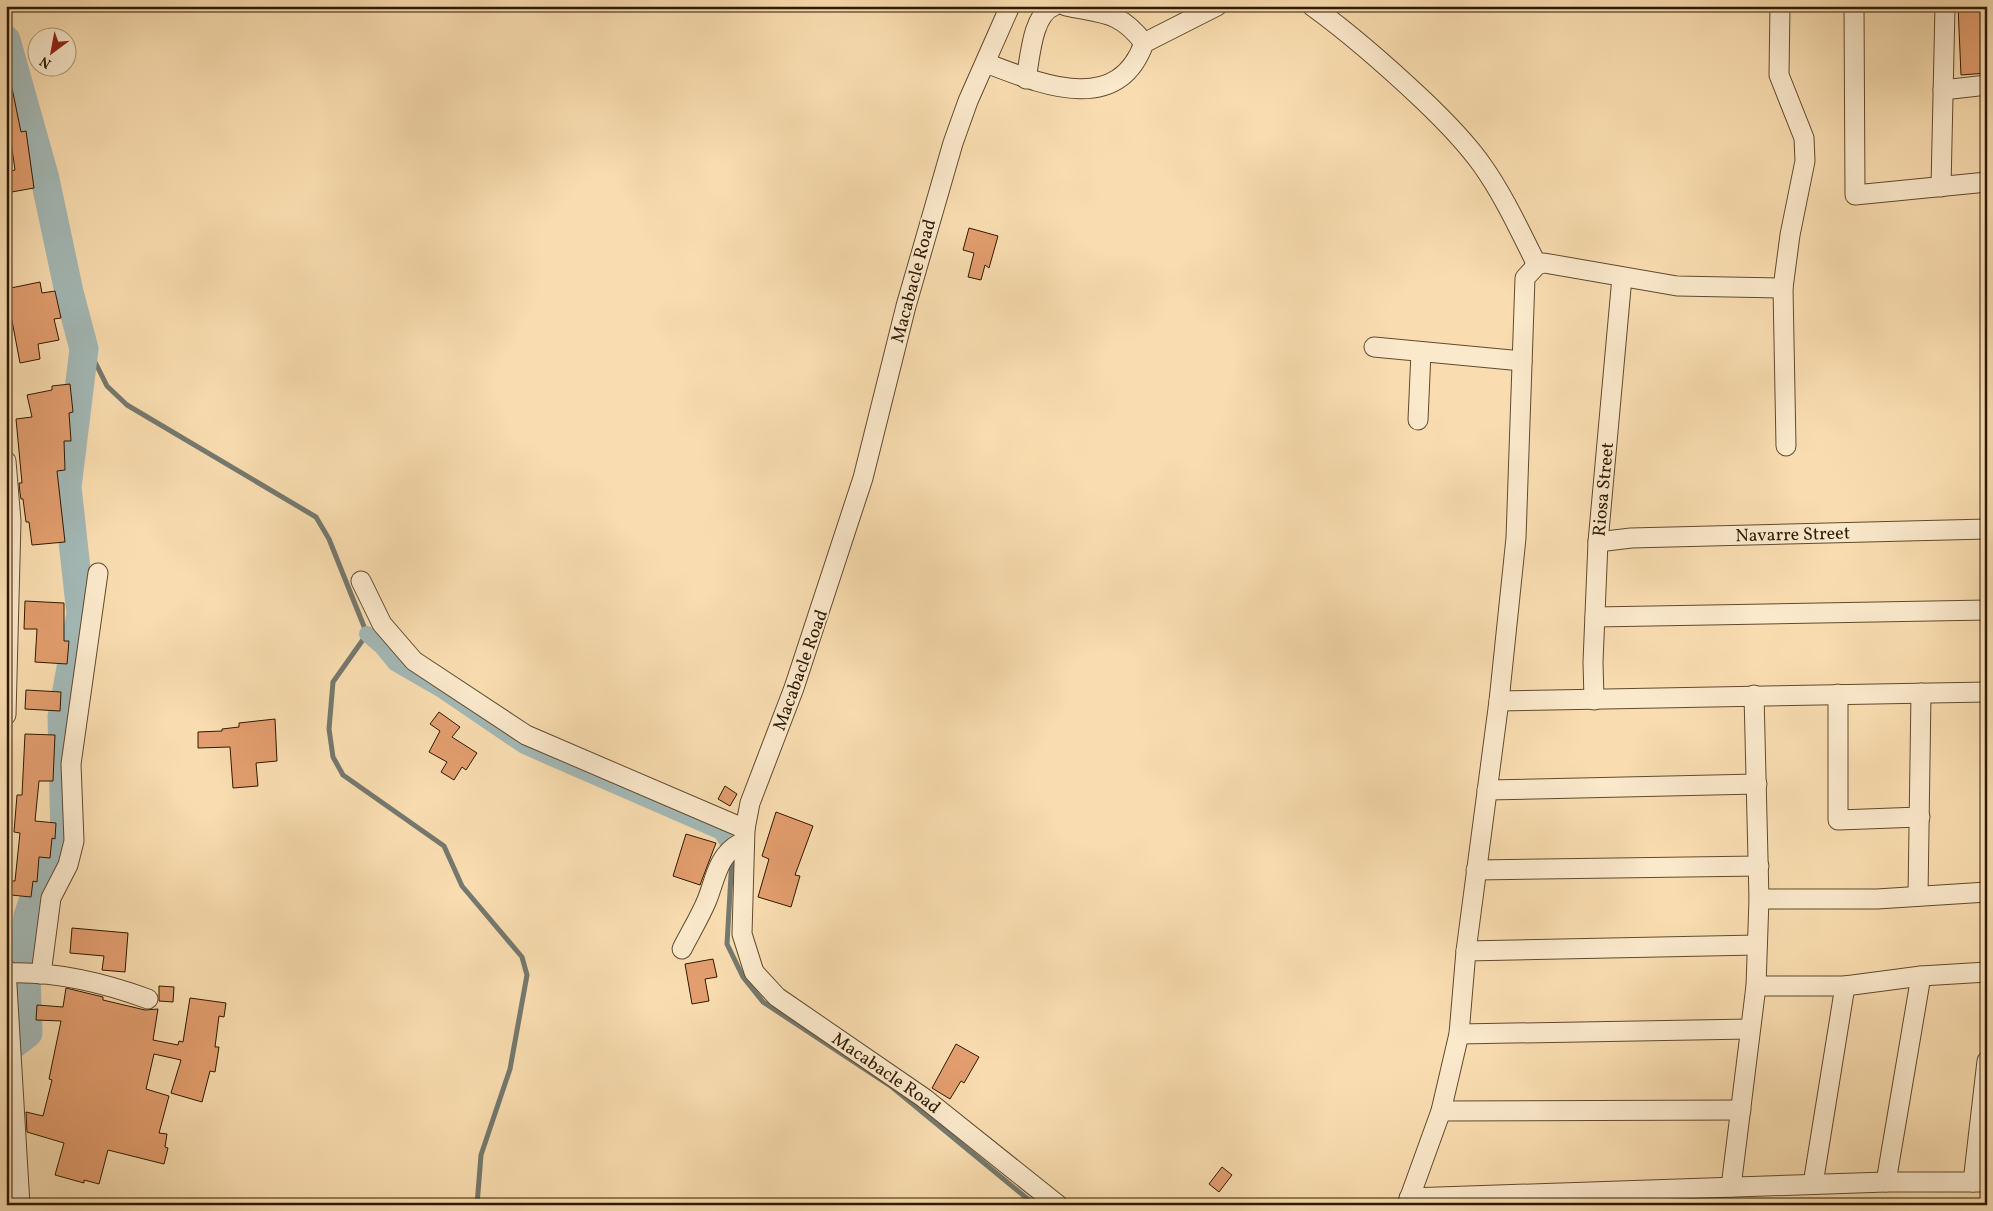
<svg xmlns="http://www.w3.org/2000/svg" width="1993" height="1211" font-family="Vollkorn,serif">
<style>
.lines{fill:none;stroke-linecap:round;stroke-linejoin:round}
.stream{stroke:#74796f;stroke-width:5}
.canal{stroke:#a3b9b7;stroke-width:16}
.river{stroke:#a3b9b7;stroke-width:29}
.building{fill:#e39e6f;stroke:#2e1902}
.minor-casing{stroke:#614a2e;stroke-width:21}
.minor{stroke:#fbe9cc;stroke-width:19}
.labels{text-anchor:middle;stroke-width:4;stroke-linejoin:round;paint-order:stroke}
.street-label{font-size:18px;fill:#2e1902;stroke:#fbe9cc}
</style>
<rect width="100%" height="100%" fill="#f9ddb0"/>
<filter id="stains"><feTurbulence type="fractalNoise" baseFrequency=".004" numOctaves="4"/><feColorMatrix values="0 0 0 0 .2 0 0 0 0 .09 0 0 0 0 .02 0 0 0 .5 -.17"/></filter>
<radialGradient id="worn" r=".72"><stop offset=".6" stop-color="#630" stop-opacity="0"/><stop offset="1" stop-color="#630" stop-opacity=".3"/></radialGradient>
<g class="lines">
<path class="stream" d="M 84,349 L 94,360 L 107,386 L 127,405 L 316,517 L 329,539 L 367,634 L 333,682 L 329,729 L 333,757 L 343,775 L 444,846 L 462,886 L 522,957 L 527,975 L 510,1069 L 481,1155 L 477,1205
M 479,715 L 524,746
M 732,858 L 727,944 L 743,977 L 763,1002 L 892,1087 L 1035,1205"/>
<path class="canal" d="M 367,634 L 382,647 L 395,663 L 440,689 L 524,746 L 721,832 L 728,843"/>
<path class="river" d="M 6,40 L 45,179 L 69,292 L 84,349 L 67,487 L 81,614 L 62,717 L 65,838 L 37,890 L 28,916 L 25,947 L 28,1033 L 6,1050"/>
</g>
<path class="building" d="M 1958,6 L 1987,6 L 1987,73 L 1961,75 Z
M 6,88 L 12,88 L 21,132 L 26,131 L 34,188 L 6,193 L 6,172 L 15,170 L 11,142 L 6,143 Z
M 969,228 L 998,236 L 989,268 L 985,265 L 981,280 L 968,277 L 974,253 L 963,250 Z
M 40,282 L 42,293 L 55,291 L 61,318 L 54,319 L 59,340 L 38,344 L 40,359 L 20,363 L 6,289 Z
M 70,384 L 73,412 L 69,413 L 71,441 L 64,441 L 65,470 L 57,471 L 65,542 L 32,545 L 29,522 L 26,522 L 23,499 L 21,499 L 20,493 L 19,483 L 22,483 L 16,419 L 32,417 L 27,395 L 52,390 L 52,386 Z
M 25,601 L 64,603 L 64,641 L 69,641 L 67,664 L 35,662 L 37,629 L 24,629 Z
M 26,690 L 61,692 L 60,711 L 25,709 Z
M 439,712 L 460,727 L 452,737 L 477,753 L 466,770 L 462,767 L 454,780 L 441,772 L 447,762 L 429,752 L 440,731 L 430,724 Z
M 275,719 L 277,761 L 256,763 L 258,786 L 233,788 L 230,747 L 198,748 L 198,732 L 222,731 L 222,729 L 239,727 L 239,723 Z
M 25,734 L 55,735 L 53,781 L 39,781 L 35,821 L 56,823 L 55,839 L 52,838 L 50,858 L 39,857 L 37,882 L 33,881 L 31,897 L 11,895 L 12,881 L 15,881 L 20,833 L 14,832 L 17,795 L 22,795 Z
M 725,786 L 737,794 L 730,806 L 718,799 Z
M 776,812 L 813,826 L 795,875 L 800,876 L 791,907 L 758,897 L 769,859 L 762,856 Z
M 686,834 L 716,843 L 700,885 L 673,876 Z
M 72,928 L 128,933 L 125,972 L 102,970 L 104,956 L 70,953 Z
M 713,959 L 717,977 L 705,979 L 709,1001 L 692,1004 L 685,964 Z
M 159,986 L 174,987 L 173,1002 L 159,1001 Z
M 66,988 L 103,997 L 103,1000 L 145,1010 L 158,1009 L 153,1040 L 178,1045 L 179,1041 L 183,1042 L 190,998 L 226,1003 L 224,1017 L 219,1016 L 215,1047 L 219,1047 L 215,1072 L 210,1071 L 202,1102 L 171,1093 L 181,1060 L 154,1054 L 146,1089 L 169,1096 L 159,1133 L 167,1134 L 165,1147 L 168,1148 L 164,1164 L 108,1150 L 99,1184 L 84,1180 L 84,1183 L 55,1175 L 64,1143 L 27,1132 L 26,1112 L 43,1116 L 52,1080 L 49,1079 L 61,1021 L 36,1020 L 37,1005 L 63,1007 Z
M 956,1044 L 979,1057 L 964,1083 L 961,1081 L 950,1099 L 932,1088 Z
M 1222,1167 L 1232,1175 L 1219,1192 L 1209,1184 Z"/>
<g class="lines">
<defs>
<g id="minor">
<path id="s1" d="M 1010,6 L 968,101 L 953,143 L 906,306 L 863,478 L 794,688 L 750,803 L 745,829 L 742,934 L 754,972 L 777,997 L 924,1098 L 1058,1205"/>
<path d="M 1066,6 C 1103,14 1120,11 1144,43"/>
<path d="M 1312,6 C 1352,35 1387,66 1423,100 C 1444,120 1465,141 1482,165 C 1504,196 1520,231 1537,265"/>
<path d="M 1780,6 L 1779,75 L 1804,138 L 1805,161 L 1790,235 L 1783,288 L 1786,446"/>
<path d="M 1854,6 L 1855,195 L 1987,182"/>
<path d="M 986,63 C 1039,83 1117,118 1144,43 L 1217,6"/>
<path d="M 1026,79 C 1030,59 1032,14 1054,6"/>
<path d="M 1943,90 L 1987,85"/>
<path d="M 1941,187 L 1945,6"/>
<path d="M 1374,347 L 1522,361"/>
<path d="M 1418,420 L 1421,352"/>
<path d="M 6,461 L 11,521 L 6,715"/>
<path id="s2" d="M 1598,542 L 1631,538 L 1987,529"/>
<path d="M 361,581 L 382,624 L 414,661 L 526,735 L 745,829"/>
<path d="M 1595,617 L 1987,610"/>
<path d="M 1838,694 L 1838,820 L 1920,817"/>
<path id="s3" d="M 1594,700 L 1593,662 L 1598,542 L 1622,277"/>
<path d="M 1499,701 L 1987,692"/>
<path d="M 1487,790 L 1757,784"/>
<path d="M 1476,870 L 1759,866"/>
<path d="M 1918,896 L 1921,693"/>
<path d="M 1759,899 L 1877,899 L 1987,892"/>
<path d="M 682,949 C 690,933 700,917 707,900 C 715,880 718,855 739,844 L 744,846"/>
<path d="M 1466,951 L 1757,945"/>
<path d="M 6,969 L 20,1205"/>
<path d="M 7,973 C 54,971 104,983 148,999"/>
<path d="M 41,974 L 51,898 L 68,865 L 74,841 L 71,764 L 98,573"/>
<path d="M 1756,986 L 1845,986 L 1921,976 L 1987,972"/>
<path d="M 1459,1034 L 1750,1029"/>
<path d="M 1441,1111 L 1741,1110"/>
<path d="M 1886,1182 L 1921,976"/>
<path d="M 1973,1182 L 1987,1061"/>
<path d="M 1813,1184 L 1845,986"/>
<path d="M 1731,1187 L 1756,986 L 1759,899 L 1754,695"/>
<path d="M 1409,1198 L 1886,1182 L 1987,1182"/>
<path d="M 1407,1205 L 1441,1111 L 1459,1034 L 1466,951 L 1499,701 L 1516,538 L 1525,278 L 1537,265 L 1544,263 L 1677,286 L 1783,288"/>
</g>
</defs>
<use href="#minor" class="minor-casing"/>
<use href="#minor" class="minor"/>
</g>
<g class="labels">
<g class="street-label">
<text transform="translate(913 281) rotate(-75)" y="6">Macabacle Road</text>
<text dy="6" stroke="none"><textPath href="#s3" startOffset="211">Riosa Street</textPath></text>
<text dy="6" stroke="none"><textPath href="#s2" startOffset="195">Navarre Street</textPath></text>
<text transform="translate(800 670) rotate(-70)" y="6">Macabacle Road</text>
<text dy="6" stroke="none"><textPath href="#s1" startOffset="1178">Macabacle Road</textPath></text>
</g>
</g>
<rect width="1993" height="1211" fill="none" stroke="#f9ddb0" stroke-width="25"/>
<rect x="8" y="8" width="1978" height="1196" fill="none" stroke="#2e1902" stroke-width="2.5"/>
<rect x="12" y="12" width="1968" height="1186" fill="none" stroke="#2e1902"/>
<g transform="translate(52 52) rotate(212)"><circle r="24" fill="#fbe9cc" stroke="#a9967b"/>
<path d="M0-4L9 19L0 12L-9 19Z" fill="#8f2418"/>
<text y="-8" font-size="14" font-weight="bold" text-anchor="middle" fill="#2e1902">N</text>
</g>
<rect width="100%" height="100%" filter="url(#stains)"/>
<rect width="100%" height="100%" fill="url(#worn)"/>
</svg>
